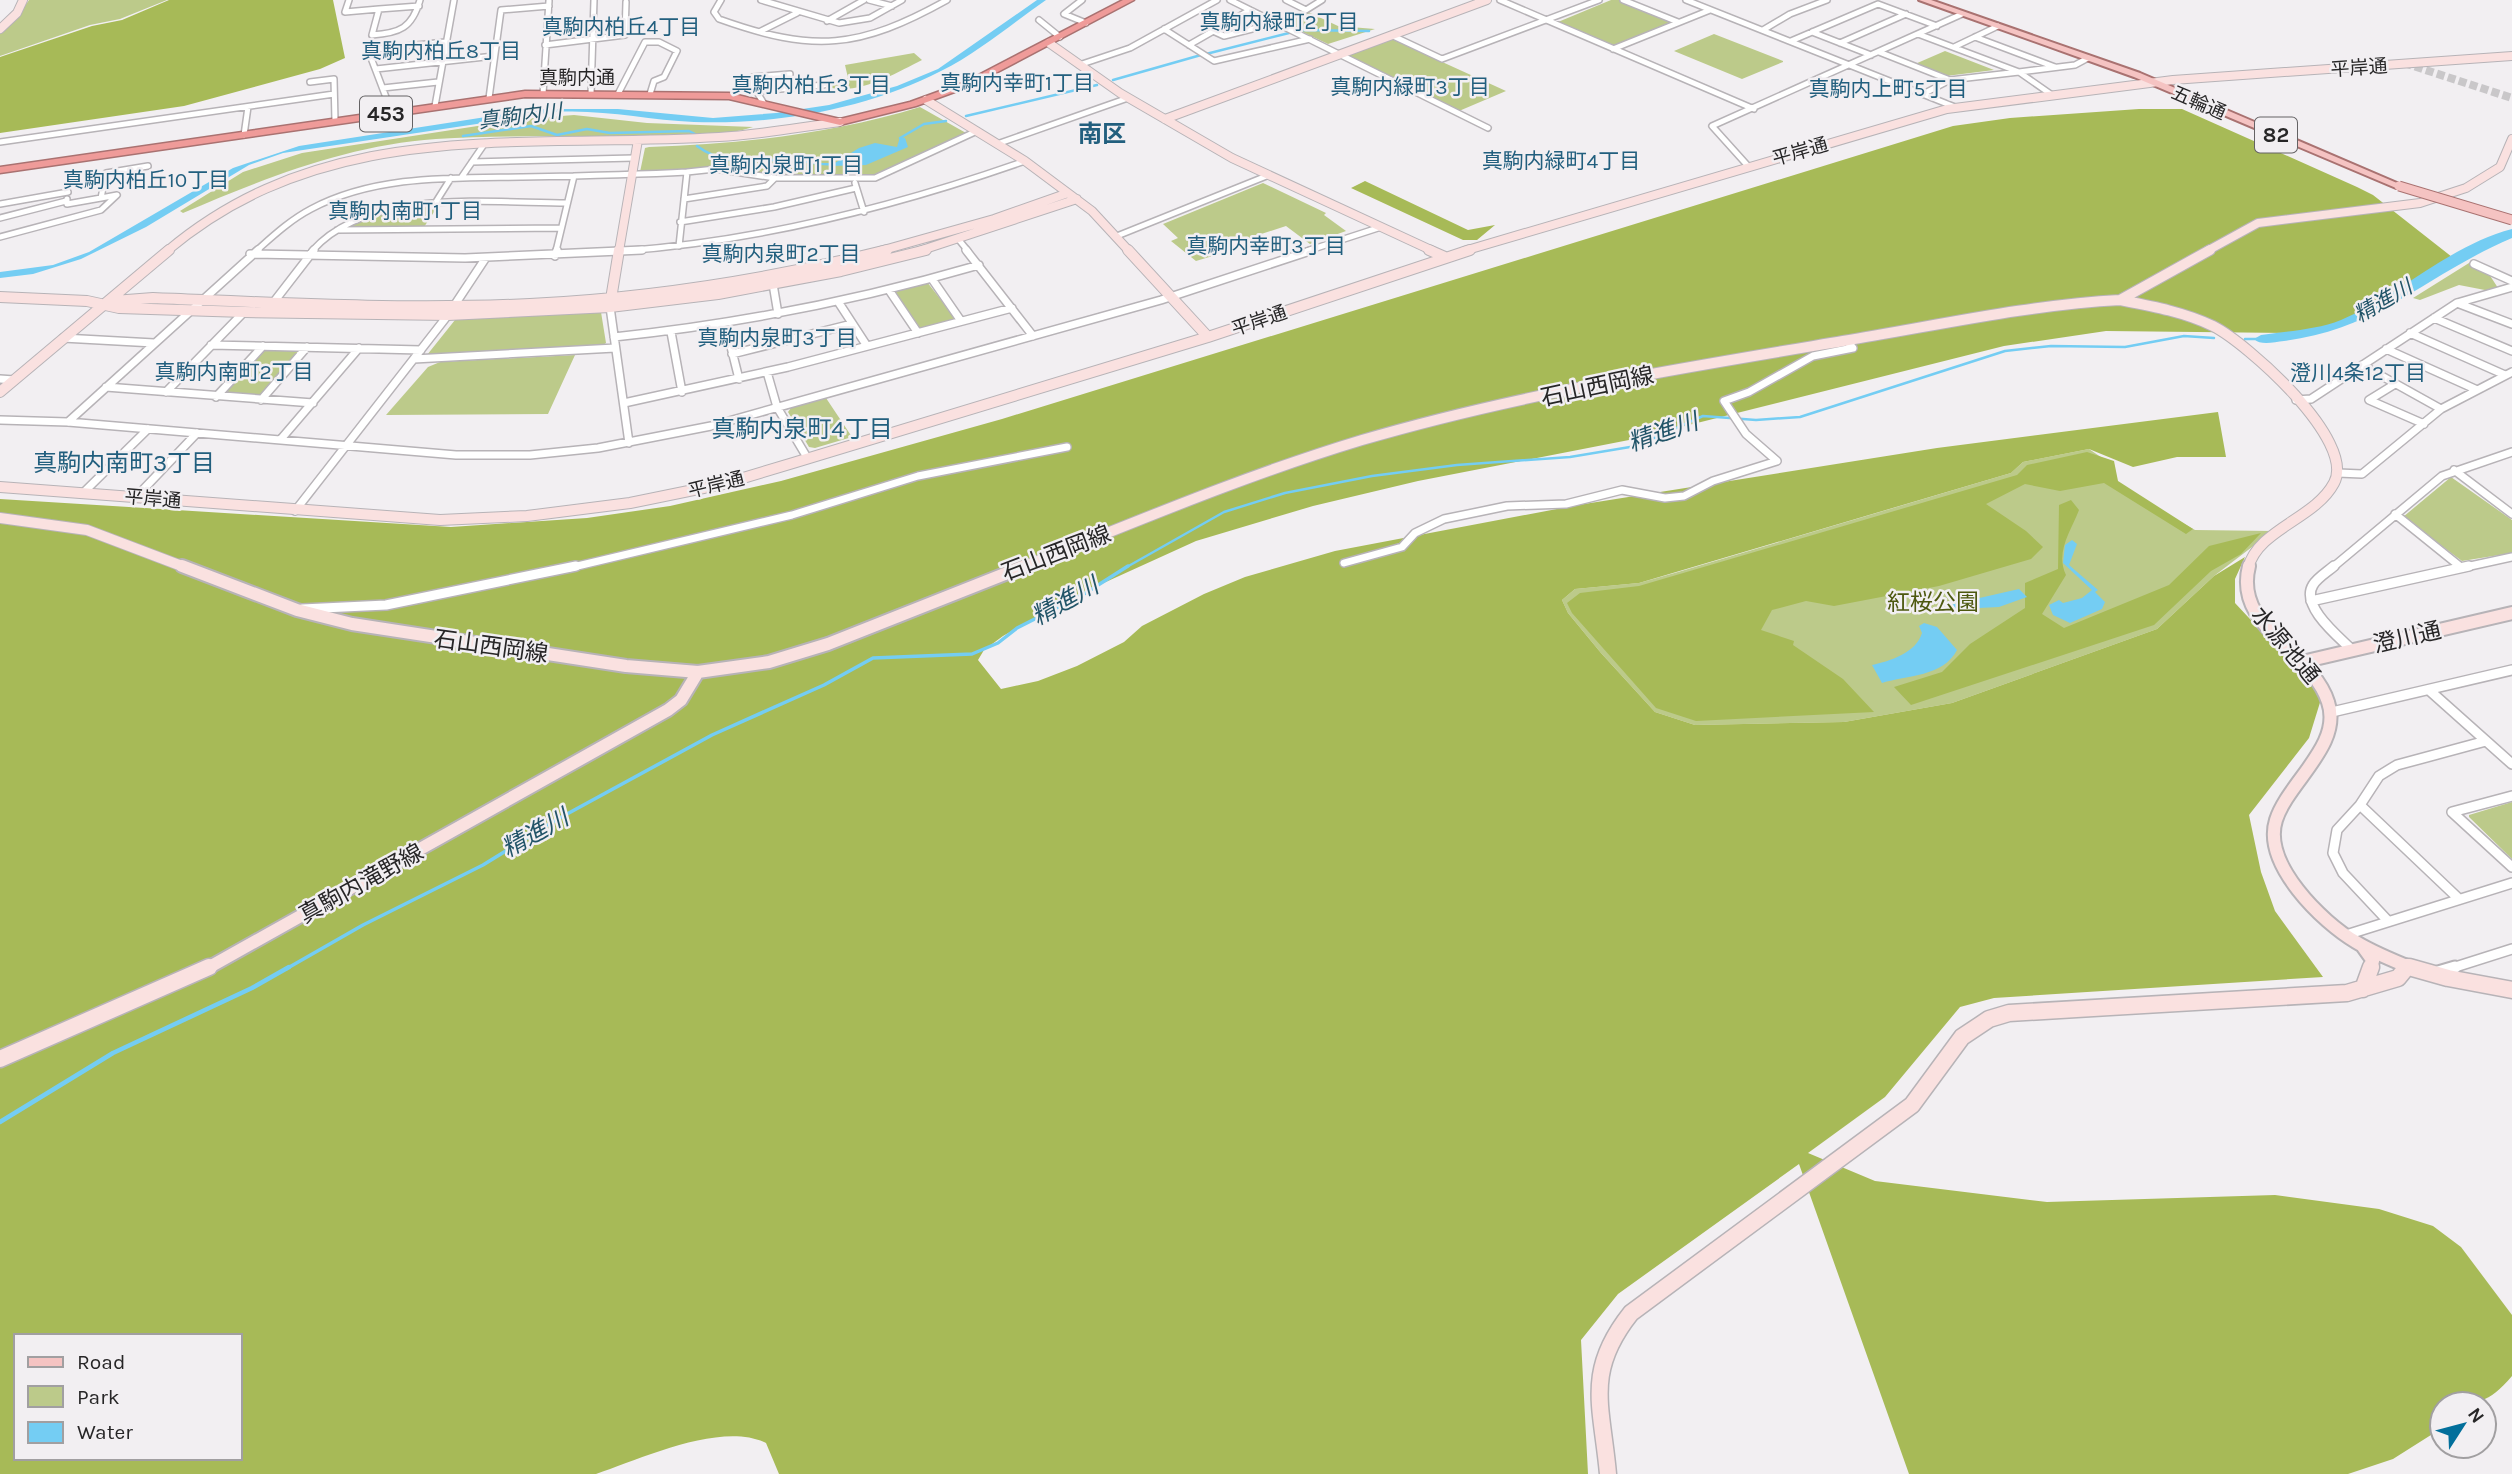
<svg xmlns="http://www.w3.org/2000/svg" width="2512" height="1474" font-family="Karla,'Noto Sans JP',sans-serif">
<style>
.green{fill:#bcca8a}
.forest{fill:#a7ba57;fill-rule:evenodd}
.water{fill:#74cdf3}
.lines{fill:none;stroke-linecap:round;stroke-linejoin:round}
.stream-far2{stroke:#74cdf3;stroke-width:2.5}
.stream-far1{stroke:#74cdf3;stroke-width:3.5}
.stream{stroke:#74cdf3;stroke-width:4.5}
.river{fill:#74cdf3;fill-rule:evenodd}
.secondary-tunnel{stroke:#c9c7c9;stroke-width:8;stroke-dasharray:8 3.5;stroke-linecap:butt}
.street-far3-casing{stroke:#b7b3b7;stroke-width:8}
.street-far2-casing{stroke:#b7b3b7;stroke-width:10}
.street-far1-casing{stroke:#b7b3b7;stroke-width:12}
.street-casing{stroke:#b7b3b7;stroke-width:15}
.secondary-far3-casing{stroke:#b7b3b7;stroke-width:10}
.secondary-far2-casing{stroke:#b7b3b7;stroke-width:12}
.secondary-far1-casing{stroke:#b7b3b7;stroke-width:16}
.secondary-casing{stroke:#b7b3b7;stroke-width:19}
.primary-casing{stroke:#a97271;stroke-width:4}
.highway-casing{stroke:#a97271;stroke-width:3}
.street-far3{stroke:#fff;stroke-width:5}
.street-far2{stroke:#fff;stroke-width:7}
.street-far1{stroke:#fff;stroke-width:9}
.street{stroke:#fff;stroke-width:11}
.secondary-far3{stroke:#fae1e0;stroke-width:8}
.secondary-far2{stroke:#fae1e0;stroke-width:10}
.secondary-far1{stroke:#fae1e0;stroke-width:12}
.secondary{stroke:#fae1e0;stroke-width:16}
.primary{fill:#f5c3c2;fill-rule:evenodd}
.highway{fill:#ef9b99;fill-rule:evenodd}
.primary-bridge-casing{stroke:#a97271;stroke-width:11;stroke-linecap:butt}
.primary-bridge{stroke:#f5c3c2;stroke-width:9}
.labels{text-anchor:middle;stroke-width:5;stroke-linejoin:round;paint-order:stroke}
.far-street-label{font-size:19px;fill:#272627;stroke:#f2eff2}
.far-neighbourhood-label{font-size:21px;fill:#225f7e;stroke:#f2eff2}
.shield{fill:#f2eff2;stroke:#646264;stroke-width:2}
.shield-label{font-size:21px;font-weight:bold;fill:#272627}
.far-water-label{font-size:21px;font-style:italic;fill:#225468;stroke:#f2eff2}
.street-label{font-size:23px;fill:#272627;stroke:#f2eff2}
.park-label{font-size:23px;fill:#4d580f;stroke:#f2eff2}
.far-district-label{font-size:24px;font-weight:bold;fill:#225f7e;stroke:#f2eff2}
.neighbourhood-label{font-size:24px;fill:#225f7e;stroke:#f2eff2}
.water-label{font-size:24px;font-style:italic;fill:#225468;stroke:#f2eff2}
</style>
<rect width="100%" height="100%" fill="#f2eff2"/>
<path class="green" d="M 29,0 L 167,0 L 120,19 L 90,25 L 0,56 L 0,33 L 14,22 Z
M 1611,0 L 1620,0 L 1672,23 L 1615,46 L 1558,22 Z
M 1304,10 L 1338,26 L 1375,29 L 1328,44 L 1277,20 Z
M 1714,34 L 1783,61 L 1783,62 L 1742,79 L 1674,51 Z
M 1390,40 L 1394,40 L 1506,91 L 1459,111 L 1346,56 Z
M 1945,51 L 1994,70 L 1946,76 L 1915,64 Z
M 914,53 L 922,60 C 896,73 862,94 831,88 L 832,83 L 848,78 L 845,65 Z
M 920,107 L 966,133 L 871,176 L 765,175 L 715,167 L 640,172 L 645,148 L 649,147 C 740,144 832,134 920,107 Z
M 574,115 L 647,123 L 753,127 C 726,136 693,134 664,135 C 588,138 512,134 436,139 C 347,145 263,179 183,213 L 180,211 L 243,172 L 302,153 L 523,119 Z
M 1263,183 L 1326,213 L 1324,215 L 1346,231 L 1310,244 L 1286,226 L 1212,250 L 1216,255 L 1196,261 L 1171,241 L 1178,238 L 1163,224 Z
M 438,206 L 424,227 L 345,228 L 377,213 Z
M 2469,263 L 2487,271 L 2498,288 L 2490,291 L 2459,285 L 2420,300 L 2413,298 Z
M 927,282 L 956,319 L 954,321 L 920,329 L 894,292 Z
M 595,310 L 601,312 L 606,343 L 603,345 L 427,355 L 455,320 Z
M 265,347 L 300,349 L 259,397 L 222,395 Z
M 575,355 L 548,414 L 386,415 L 428,367 L 440,362 Z
M 826,398 L 852,437 L 815,448 L 809,447 L 788,412 L 791,408 Z
M 2089,449 L 2111,464 L 2111,482 L 2195,530 L 2273,531 L 2214,576 L 2157,629 L 1952,703 L 1844,722 L 1695,725 L 1655,712 L 1601,653 L 1568,613 L 1562,600 L 1575,589 L 1639,583 L 1678,572 L 2011,473 L 2023,462 Z
M 2451,477 L 2512,520 L 2512,553 L 2462,561 L 2403,517 Z
M 2512,802 L 2512,859 L 2469,817 L 2469,815 Z"/>
<path class="forest" d="M 169,0 L 333,0 L 345,58 L 320,69 L 184,106 L 0,133 L 0,57 L 92,26 L 122,20 Z
M 2139,109 L 2182,109 L 2357,187 L 2373,195 L 2452,257 L 2366,311 L 2327,327 L 2297,333 L 2106,331 L 2004,346 L 1629,440 L 1418,481 L 1313,506 L 1196,541 L 1064,601 L 1003,636 L 984,650 L 978,660 L 1001,689 L 1038,681 L 1077,666 L 1124,642 L 1142,626 L 1204,594 L 1245,577 L 1335,551 L 1578,505 L 1937,448 L 2218,412 L 2226,457 L 2177,457 L 2133,467 L 2089,449 L 2023,462 L 2011,473 L 1639,583 L 1575,589 L 1562,600 L 1568,613 L 1601,653 L 1655,712 L 1695,725 L 1844,722 L 1952,703 L 2157,629 L 2214,576 L 2245,557 L 2235,579 L 2235,603 L 2322,696 L 2309,738 L 2249,815 L 2261,872 L 2275,911 L 2323,977 L 1994,998 L 1960,1007 L 1885,1097 L 1808,1153 L 1875,1181 L 2047,1202 L 2275,1195 L 2379,1209 L 2433,1226 L 2461,1247 L 2512,1315 L 2512,1376 C 2488,1404 2477,1404 2442,1404 L 2442,1428 L 2393,1459 L 2348,1474 L 1909,1474 L 1799,1164 L 1618,1294 L 1581,1340 L 1588,1474 L 779,1474 L 766,1443 C 721,1421 641,1459 596,1474 L 0,1474 L 0,499 L 451,527 L 587,518 L 670,506 L 781,481 L 1002,419 L 1953,126 L 2010,118 ZM 16,1336 L 240,1336 L 240,1458 L 16,1458 Z
M 1365,181 L 1468,230 L 1495,225 L 1477,240 L 1463,240 L 1351,188 Z
M 2087,452 L 2114,461 L 2118,481 L 2193,529 L 2186,534 L 2104,483 L 2060,491 L 2025,484 L 1986,504 L 2026,531 L 2043,547 L 2031,559 L 1939,586 L 1834,606 L 1806,601 L 1772,610 L 1761,630 L 1794,641 L 1793,645 L 1843,679 L 1874,712 L 1696,721 L 1656,708 L 1572,613 L 1567,603 L 1580,593 L 1639,586 L 2017,475 L 2027,465 Z
M 2071,500 L 2079,510 C 2071,531 2055,552 2066,575 L 2042,614 L 2064,628 L 2169,585 L 2209,546 L 2261,533 L 2241,554 L 2211,571 L 2154,625 L 1911,705 L 1894,687 L 1942,672 L 1970,644 L 2025,608 L 2025,583 L 2058,569 L 2059,505 Z"/>
<path class="water" d="M 1037,0 L 1046,0 C 1011,24 979,52 941,71 C 868,109 775,125 694,122 C 648,120 602,109 556,112 L 283,153 L 249,165 L 146,227 L 81,259 L 33,274 L 0,278 L 0,272 L 53,265 L 89,252 L 233,168 L 299,146 L 538,109 L 618,109 L 713,118 L 776,113 L 829,105 L 897,86 L 938,69 Z
M 900,137 L 905,138 L 908,147 L 866,165 L 830,166 L 859,148 L 875,143 L 897,147 Z
M 2072,540 L 2077,544 L 2069,565 L 2098,590 L 2095,592 L 2105,602 L 2102,609 L 2070,623 L 2053,615 L 2049,605 L 2059,600 L 2063,603 L 2082,598 L 2092,590 L 2063,563 L 2065,545 Z
M 2019,589 L 2027,597 L 1999,607 L 1939,610 L 1953,604 Z
M 1924,623 L 1937,627 L 1957,650 C 1943,677 1907,675 1882,683 L 1872,665 C 1890,661 1916,653 1922,633 L 1919,626 Z"/>
<g class="lines">
<path class="stream-far2" d="M 1299,30 L 1369,31
M 1206,54 L 1289,33
M 1113,80 L 1201,55
M 966,116 L 1097,85
M 463,136 L 531,126 L 557,135 L 587,129 L 610,133 L 689,131 L 695,134
M 900,138 L 924,124 L 946,121
M 697,146 C 728,169 758,158 794,160 C 807,161 819,166 833,164
M 2245,339 L 2261,339
M 1125,568 L 1224,512 L 1285,493 L 1372,476 L 1457,465 L 1570,457 L 1636,446 L 1703,416 L 1756,420 L 1800,417 L 2005,351 L 2051,346 L 2125,347 L 2184,336 L 2214,338"/>
<path class="stream-far1" d="M 286,969 L 363,925 L 483,865 L 556,820 L 712,735 L 824,685 L 873,658 L 972,654 L 998,643 L 1017,628 L 1084,594 L 1128,566"/>
<path class="stream" d="M 0,1122 L 113,1053 L 252,988 L 289,967"/>
<path class="river" d="M 2512,229 L 2512,238 C 2429,273 2379,329 2284,341 C 2274,342 2261,346 2254,339 L 2261,335 C 2287,331 2316,330 2341,320 C 2400,295 2450,245 2512,229 Z"/>
<path class="secondary-tunnel" d="M 2404,63 L 2512,98"/>
<defs>
<path id="street-far3" d="M 349,0 L 345,12 L 379,9 L 372,35 C 400,33 412,28 420,0
M 721,0 L 714,12 L 719,19 C 814,53 859,49 947,0
M 761,0 L 839,23 L 870,18 L 902,0
M 869,0 L 892,6
M 1082,0 L 1064,14 L 1086,23
M 1230,0 L 1488,128
M 1286,0 L 1306,10 L 1322,0
M 1500,0 L 1754,109
M 1623,0 L 1678,22
M 1686,0 L 1955,107
M 379,9 L 419,6
M 1039,20 L 1060,37
M 827,21 L 864,0
M 1164,29 L 1214,61 L 1310,39
M 1763,30 L 1790,14 L 1827,0
M 761,31 L 797,13
M 1213,31 L 1224,36 L 1277,23
M 1812,32 L 1871,55
M 1918,34 L 2019,72 L 2075,65 L 2088,58
M 1391,35 L 1442,59 L 1599,0
M 1975,37 L 2055,67
M 1791,41 L 1878,4 L 1937,26
M 1840,43 L 1906,14
M 545,45 L 625,35 L 626,2
M 1189,45 L 1250,10
M 1954,47 L 1998,26
M 1613,49 L 1710,10
M 1879,52 L 1950,80
M 1079,65 L 1130,48 L 1217,0
M 376,69 L 494,56
M 310,82 L 334,79 L 335,121
M 383,88 L 438,82
M 759,91 L 824,85
M 543,94 L 549,1
M 591,94 L 594,0
M 618,94 L 645,42 L 659,42 L 677,51 L 664,77 L 654,81 L 650,94
M 1923,94 L 1950,80 L 2019,72 L 2052,95
M 489,98 L 501,10 L 549,6
M 763,102 L 753,86 L 753,77 L 790,74
M 435,106 L 454,0
M 392,113 L 368,50 L 445,42
M 244,135 L 248,107
M 0,142 L 334,94
M 997,144 L 1128,98
M 472,162 L 634,158
M 1748,166 L 1712,126 L 1962,14
M 687,172 L 715,169 L 775,178 L 875,178 L 977,131
M 461,178 L 485,143
M 855,183 L 864,212
M 67,199 L 67,204 L 101,198
M 684,199 L 767,186 L 775,178
M 0,204 L 68,192
M 434,205 L 451,178
M 0,218 L 66,201
M 680,222 L 774,207 L 856,188
M 337,230 L 561,228
M 1117,236 L 1269,175
M 0,237 L 101,210 L 117,195 L 101,198 L 106,173 L 148,166
M 959,240 L 968,251
M 256,251 C 273,236 290,220 311,209 C 375,175 451,178 521,177 C 576,176 632,175 687,172 L 679,246
M 312,251 C 369,187 490,203 567,203
M 556,251 L 574,176
M 623,251 C 761,241 894,207 1025,161
M 1307,251 L 1381,227"/>
<path id="street-far2" d="M 966,250 L 1033,336
M 250,254 L 465,258 L 642,250
M 555,256 L 557,250
M 2474,264 L 2512,281
M 932,279 L 961,321
M 773,284 L 778,314
M 889,290 L 918,333
M 273,303 L 314,250
M 839,303 L 867,346
M 2457,303 L 2512,324
M 610,307 L 629,443
M 2434,318 L 2512,351
M 725,323 L 739,379
M 671,332 L 682,392
M 2410,333 L 2505,375
M 614,337 C 738,324 859,300 979,265
M 63,338 L 154,343
M 211,345 L 421,350
M 2386,349 L 2475,389
M 732,354 L 852,324
M 414,359 L 615,348
M 2362,365 L 2441,409
M 767,372 L 777,407 L 808,459
M 0,379 L 14,380
M 2395,384 L 2369,400 L 2424,424
M 106,387 L 313,403
M 166,392 L 244,312
M 216,397 L 263,346
M 261,400 L 307,347
M 2296,400 L 2311,399 L 2457,303 L 2512,287
M 624,403 L 788,367 L 1012,308
M 0,420 L 68,422 L 456,455 L 530,455 L 598,448 L 711,426 L 1161,300 L 1313,250
M 68,422 L 258,250
M 281,439 L 359,348
M 2454,470 L 2512,514
M 2338,473 L 2362,474 L 2441,409 L 2512,372
M 84,492 L 148,429
M 137,496 L 197,433
M 295,511 L 448,315 L 485,259
M 2395,514 L 2462,568
M 1344,563 L 1402,547 L 1415,533 L 1444,519 L 1507,506 L 1566,504 L 1622,490 L 1665,498 L 1684,496 L 1713,481 L 1777,461 L 1746,434 L 1724,401 L 1749,392 L 1813,356 L 1853,348 L 1847,341
M 569,568 L 792,515 L 918,476 L 1067,447
M 2332,568 L 2442,476 L 2512,452
M 2461,568 L 2512,557"/>
<path id="street-far1" d="M 2334,566 C 2327,572 2317,578 2313,585 C 2300,606 2339,637 2352,650
M 2311,601 L 2469,566
M 302,609 L 386,605 L 576,566
M 2429,690 L 2512,764
M 2332,712 L 2512,670
M 2512,796 L 2452,812 L 2512,867
M 2360,805 L 2459,899
M 2388,921 L 2343,873 L 2333,853 L 2337,830 L 2360,805 L 2379,776 L 2397,765 L 2486,741
M 2346,935 L 2512,883
M 2449,969 L 2512,949"/>
<path id="street" d="M 2438,972 L 2455,967"/>
<path id="secondary-far3" d="M 0,29 L 17,13 L 23,0
M 1049,43 L 1120,93 L 1232,158 L 1433,251
M 926,100 L 1025,161 L 1092,211 L 1129,251
M 1165,119 L 1487,0
M 167,251 C 328,115 523,149 719,137 C 759,135 800,127 840,122
M 619,251 L 638,140
M 880,251 L 994,219 L 1068,193
M 919,251 L 1077,199
M 1464,251 L 1947,109 L 2173,80 L 2512,56
M 2207,251 L 2258,223 L 2420,203 L 2466,188 L 2500,167 L 2512,139"/>
<path id="secondary-far2" d="M 1128,250 L 1208,337
M 1429,250 L 1445,257
M 2210,250 L 2120,300 C 2151,306 2184,312 2213,326 C 2247,343 2357,441 2334,483 C 2315,519 2258,529 2248,568
M 0,297 L 87,301 L 119,308 L 244,312 L 448,315 L 610,307 L 718,294 L 841,271 L 926,250
M 114,301 L 153,298 C 279,303 405,310 530,304 C 651,298 770,279 887,250
M 610,305 L 619,250
M 0,392 L 169,250
M 0,487 L 440,520 L 527,516 L 630,503 L 723,484 L 793,463 L 1208,337 L 1470,250
M 0,518 L 87,530 L 187,568
M 1020,568 C 1133,523 1246,475 1362,440 C 1519,394 1682,368 1843,341 C 1935,326 2027,305 2120,300"/>
<path id="secondary-far1" d="M 182,566 L 297,610 L 352,624 L 626,666 L 698,672 L 769,662 L 828,644 L 1025,566
M 2249,566 C 2233,628 2312,651 2328,702 C 2343,745 2288,782 2276,820 C 2262,864 2322,922 2356,942 C 2374,953 2394,961 2414,969
M 2302,662 L 2512,613
M 2363,947 L 2373,961 L 2370,969
M 206,969 L 668,710 L 681,700 L 698,672"/>
<path id="secondary" d="M 2409,967 L 2448,978 L 2512,990
M 2363,989 L 2371,967
M 0,1059 L 209,967
M 1608,1474 C 1602,1406 1584,1372 1631,1313 L 1912,1105 L 1962,1037 L 1989,1019 L 2009,1013 L 2347,993 L 2398,978 L 2407,967"/>
<path id="primary" d="M 1919,0 L 1931,0 L 2140,73 L 2404,186 L 2396,188 L 2134,77 Z"/>
<path id="highway" d="M 1123,0 L 1134,0 L 971,86 L 916,106 L 840,125 L 729,99 L 525,97 L 0,173 L 0,167 L 525,91 L 729,93 L 840,119 L 910,102 L 965,82 Z"/>
</defs>
<use href="#street-far3" class="street-far3-casing"/>
<use href="#street-far2" class="street-far2-casing"/>
<use href="#street-far1" class="street-far1-casing"/>
<use href="#street" class="street-casing"/>
<use href="#secondary-far3" class="secondary-far3-casing"/>
<use href="#secondary-far2" class="secondary-far2-casing"/>
<use href="#secondary-far1" class="secondary-far1-casing"/>
<use href="#secondary" class="secondary-casing"/>
<use href="#primary" class="primary-casing"/>
<use href="#highway" class="highway-casing"/>
<use href="#street-far3" class="street-far3"/>
<use href="#street-far2" class="street-far2"/>
<use href="#street-far1" class="street-far1"/>
<use href="#street" class="street"/>
<use href="#secondary-far3" class="secondary-far3"/>
<use href="#secondary-far2" class="secondary-far2"/>
<use href="#secondary-far1" class="secondary-far1"/>
<use href="#secondary" class="secondary"/>
<use href="#primary" class="primary"/>
<use href="#highway" class="highway"/>
<defs>
<path id="primary-bridge" d="M 2399,186 L 2512,220"/>
</defs>
<use href="#primary-bridge" class="primary-bridge-casing"/>
<use href="#primary-bridge" class="primary-bridge"/>
</g>
<g class="labels">
<g class="far-street-label">
<text transform="translate(2359 67) rotate(-4)" y="7">平岸通</text>
<text x="577" y="84">真駒内通</text>
<text transform="translate(2199 102) rotate(23)" y="7">五輪通</text>
<text transform="translate(1800 151) rotate(-16)" y="7">平岸通</text>
<text transform="translate(1259 320) rotate(-19)" y="7">平岸通</text>
<text transform="translate(716 484) rotate(-14)" y="7">平岸通</text>
<text transform="translate(153 498) rotate(5)" y="7">平岸通</text>
</g>
<g class="far-neighbourhood-label">
<text x="1279" y="29">真駒内緑町2丁目</text>
<text x="621" y="34">真駒内柏丘4丁目</text>
<text x="441" y="58">真駒内柏丘8丁目</text>
<text x="1017" y="90">真駒内幸町1丁目</text>
<text x="811" y="92">真駒内柏丘3丁目</text>
<text x="1410" y="94">真駒内緑町3丁目</text>
<text x="1888" y="96">真駒内上町5丁目</text>
<text x="1561" y="168">真駒内緑町4丁目</text>
<text x="786" y="172">真駒内泉町1丁目</text>
<text x="146" y="187">真駒内柏丘10丁目</text>
<text x="405" y="218">真駒内南町1丁目</text>
<text x="1266" y="253">真駒内幸町3丁目</text>
<text x="781" y="261">真駒内泉町2丁目</text>
<text x="777" y="345">真駒内泉町3丁目</text>
<text x="234" y="379">真駒内南町2丁目</text>
<text x="2358" y="380">澄川4条12丁目</text>
</g>
<g class="shield">
<rect x="360" y="96.5" width="52" height="35" rx="5"/>
<rect x="2255" y="117.5" width="42" height="35" rx="5"/>
</g>
<g class="shield-label">
<text x="386" y="121">453</text>
<text x="2276" y="142">82</text>
</g>
<g class="far-water-label">
<text transform="translate(520 116) rotate(-7)" y="7">真駒内川</text>
<text transform="translate(2383 301) rotate(-30)" y="7">精進川</text>
</g>
<g class="street-label">
<text transform="translate(1597 386) rotate(-12)" y="8">石山西岡線</text>
<text transform="translate(1056 553) rotate(-21)" y="8">石山西岡線</text>
<text transform="translate(2407 637) rotate(-13)" y="8">澄川通</text>
<text transform="translate(2286 645) rotate(50)" y="8">水源池通</text>
<text transform="translate(491 646) rotate(8)" y="8">石山西岡線</text>
<text transform="translate(361 883) rotate(-29)" y="8">真駒内滝野線</text>
</g>
<g class="park-label">
<text x="1933" y="610">紅桜公園</text>
</g>
<g class="far-district-label">
<text x="1102" y="142">南区</text>
</g>
<g class="neighbourhood-label">
<text x="802" y="437">真駒内泉町4丁目</text>
<text x="124" y="471">真駒内南町3丁目</text>
</g>
<g class="water-label">
<text transform="translate(1663 432) rotate(-19)" y="8">精進川</text>
<text transform="translate(1065 601) rotate(-29)" y="8">精進川</text>
<text transform="translate(535 833) rotate(-29)" y="8">精進川</text>
</g>
</g>
<rect x="14" y="1334" width="228" height="126" fill="#f2eff2" stroke="#a19fa1" stroke-width="2"/>
<rect x="28" y="1357" width="35" height="10" fill="#f5c3c2" stroke="#a19fa1" stroke-width="2"/>
<text x="77" y="1369" font-size="21" fill="#272627">Road</text>
<rect x="28" y="1386" width="35" height="21" fill="#bcca8a" stroke="#a19fa1" stroke-width="2"/>
<text x="77" y="1404" font-size="21" fill="#272627">Park</text>
<rect x="28" y="1422" width="35" height="21" fill="#74cdf3" stroke="#a19fa1" stroke-width="2"/>
<text x="77" y="1439" font-size="21" fill="#272627">Water</text>
<g transform="translate(2463 1425) rotate(54)"><circle r="33" fill="#f2eff2" stroke="#a19fa1" stroke-width="2"/>
<path d="M0-5L12 26L0 18L-12 26Z" fill="#026f9b"/>
<text y="-10" font-size="19" font-weight="bold" text-anchor="middle" fill="#272627">N</text>
</g>
</svg>
